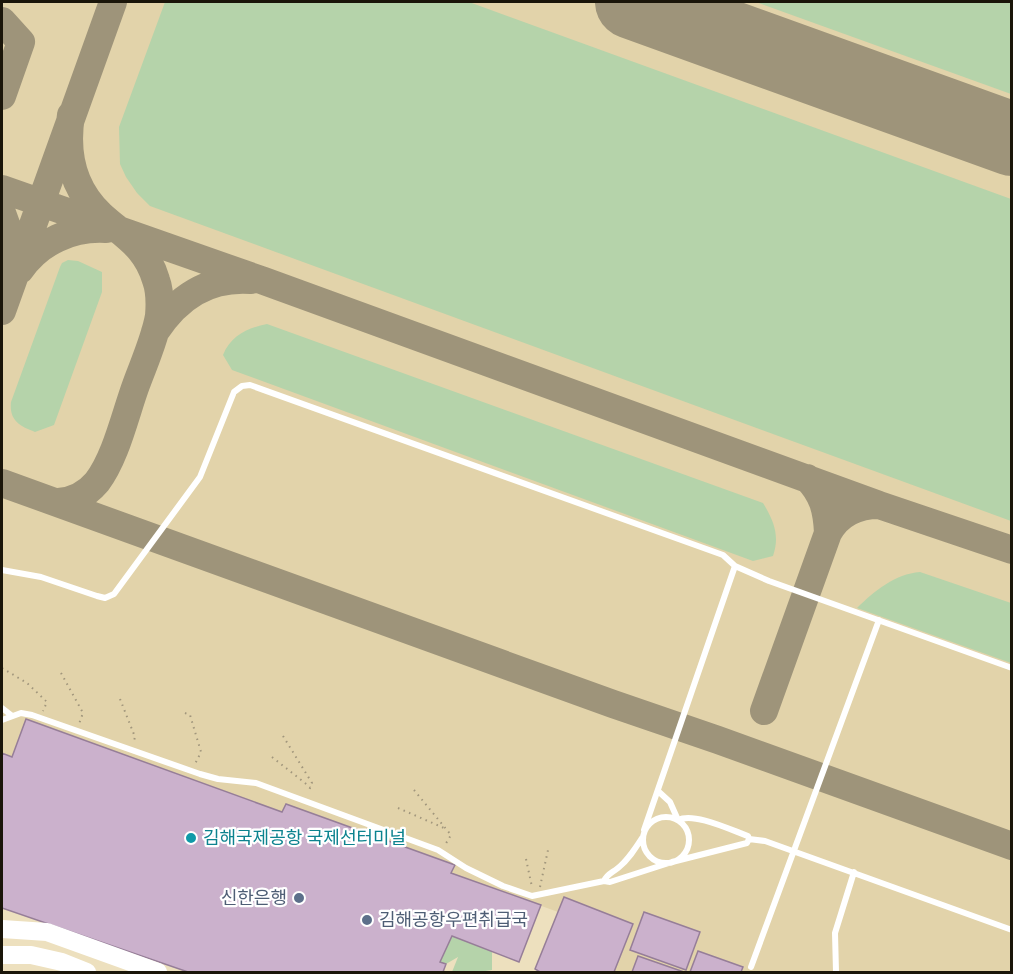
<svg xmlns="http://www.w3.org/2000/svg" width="1013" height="974" font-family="Roboto,'Noto Sans KR',sans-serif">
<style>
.built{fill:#e2d3aa}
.green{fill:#b5d3aa}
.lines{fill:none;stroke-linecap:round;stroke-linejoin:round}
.taxiway{stroke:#9e947a;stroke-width:28}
.runway{stroke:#9e947a;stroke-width:74}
.building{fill:#cbb1cc;stroke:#967e98;stroke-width:1.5}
.path{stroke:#a1967c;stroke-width:2;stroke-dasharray:1.5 4.5;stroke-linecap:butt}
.lane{stroke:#fff;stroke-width:6}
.secondary{stroke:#fff;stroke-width:18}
.culture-dot{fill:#0f9aa8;stroke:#fff;stroke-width:2}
.service-dot{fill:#5c6f8a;stroke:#fff;stroke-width:2}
.labels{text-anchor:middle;stroke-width:4.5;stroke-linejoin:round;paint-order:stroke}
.culture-label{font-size:18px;fill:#0d838f;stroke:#fff;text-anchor:start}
.service-label{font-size:18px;fill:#4e5e75;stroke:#fff;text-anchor:end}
</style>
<rect width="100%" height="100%" fill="#ede0be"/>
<path class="built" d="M 2,2 L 1011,2 L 1011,972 L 614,972 L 633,924 L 565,897 L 558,912 L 451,873 L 454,865 L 286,804 L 282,812 L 12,757 L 2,753 Z"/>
<path class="green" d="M 165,2 L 469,2 L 1011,199 L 1011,521 L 150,206 L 137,193 L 126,177 L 120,164 L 119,127 Z
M 756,2 L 1011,2 L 1011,94 Z
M 68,260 L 78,261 L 102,272 L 102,292 L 54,425 L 35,432 C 19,426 9,420 11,402 L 60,267 L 62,263 Z
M 267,324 L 763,503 C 774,521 780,536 773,556 L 753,561 L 232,370 L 223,355 C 231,335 248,328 267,324 Z
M 920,572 L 1011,603 L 1011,663 L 857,608 C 874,591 895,574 920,572 Z
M 452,936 L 492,951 L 492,970 L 479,972 L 452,972 L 458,957 L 446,964 L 440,962 Z"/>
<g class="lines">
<path class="taxiway" d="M 2,21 L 21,42 L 2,96
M 2,189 L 264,281 L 879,505 L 1012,550
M 2,213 L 11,238 L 13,270
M 20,270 C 39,242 72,227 106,229
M 2,311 L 113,2
M 155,332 C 178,297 208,277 251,280
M 807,478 C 823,494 827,510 828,533 C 839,513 857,505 879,505
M 2,483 L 613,704 L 718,740 L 1012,846
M 58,502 C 74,501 86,495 97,482 C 116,457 125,415 136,385 C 144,363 155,339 159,316 C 160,304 160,291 156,280 C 146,246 125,237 101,215 C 72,188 65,153 71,115
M 764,711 L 828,533"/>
<path class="runway" d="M 632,2 L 1012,139"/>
</g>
<path class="building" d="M 26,719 L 282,812 L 286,804 L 455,865 L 451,873 L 541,905 L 519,962 L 452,936 L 440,962 L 446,964 L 443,972 L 188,972 L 2,908 L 2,753 L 12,757 Z
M 564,897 L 633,924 L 614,972 L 540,972 L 535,969 Z
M 644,912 L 700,932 L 686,970 L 630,950 Z
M 698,951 L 743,967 L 741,972 L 690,972 Z
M 638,956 L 684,972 L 632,972 Z"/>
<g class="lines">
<path class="path" d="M 2,668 L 27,683 L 47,702 L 43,711
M 61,673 L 83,713 L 79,724
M 120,699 L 135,737 L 134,741
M 185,713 L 190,715 L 201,752 L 195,764
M 283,736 L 312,783 L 308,793
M 272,757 L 310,787
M 414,790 L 451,835 L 445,845
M 398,808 L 444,828
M 526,859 L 532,887
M 540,887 L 548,850"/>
<path class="lane" d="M 2,570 L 41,577 L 97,596 L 105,598 L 114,594 L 200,477 L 234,392 L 242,386 L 250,385 L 723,555 L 735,566 L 769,581 L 1012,668
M 2,708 L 11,715
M 2,720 L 21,713 L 32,715 L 200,774 L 218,779 L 256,783 L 438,850 L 466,868 L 503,886 L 532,896 L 604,881 L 610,882 L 672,862 L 747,843 L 749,839
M 658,791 L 670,802 L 678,820 C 694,812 731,830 748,836 L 749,839 L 765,841 L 1012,930
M643 840a23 23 0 1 1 46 0a23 23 0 1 1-46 0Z
M 644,830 L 735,566
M 604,881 C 607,874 612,873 618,868 C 628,860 635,849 642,838
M 751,967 L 879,620
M 836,972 L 835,933 L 854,872"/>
<path class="secondary" d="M 2,929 L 47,932 L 158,972
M 2,955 L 31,955 L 62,962 L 87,972"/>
</g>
<circle class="culture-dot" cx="191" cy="838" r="6"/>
<g class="service-dot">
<circle cx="299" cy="898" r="6"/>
<circle cx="367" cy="920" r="6"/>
</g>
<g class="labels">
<g class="culture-label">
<text x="203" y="844">김해국제공항 국제선터미널</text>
</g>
<g class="service-label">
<text x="287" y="904">신한은행</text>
<text x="379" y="926" text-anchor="start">김해공항우편취급국</text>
</g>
</g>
<rect width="1013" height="974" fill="none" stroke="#1a1509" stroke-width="6"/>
</svg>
